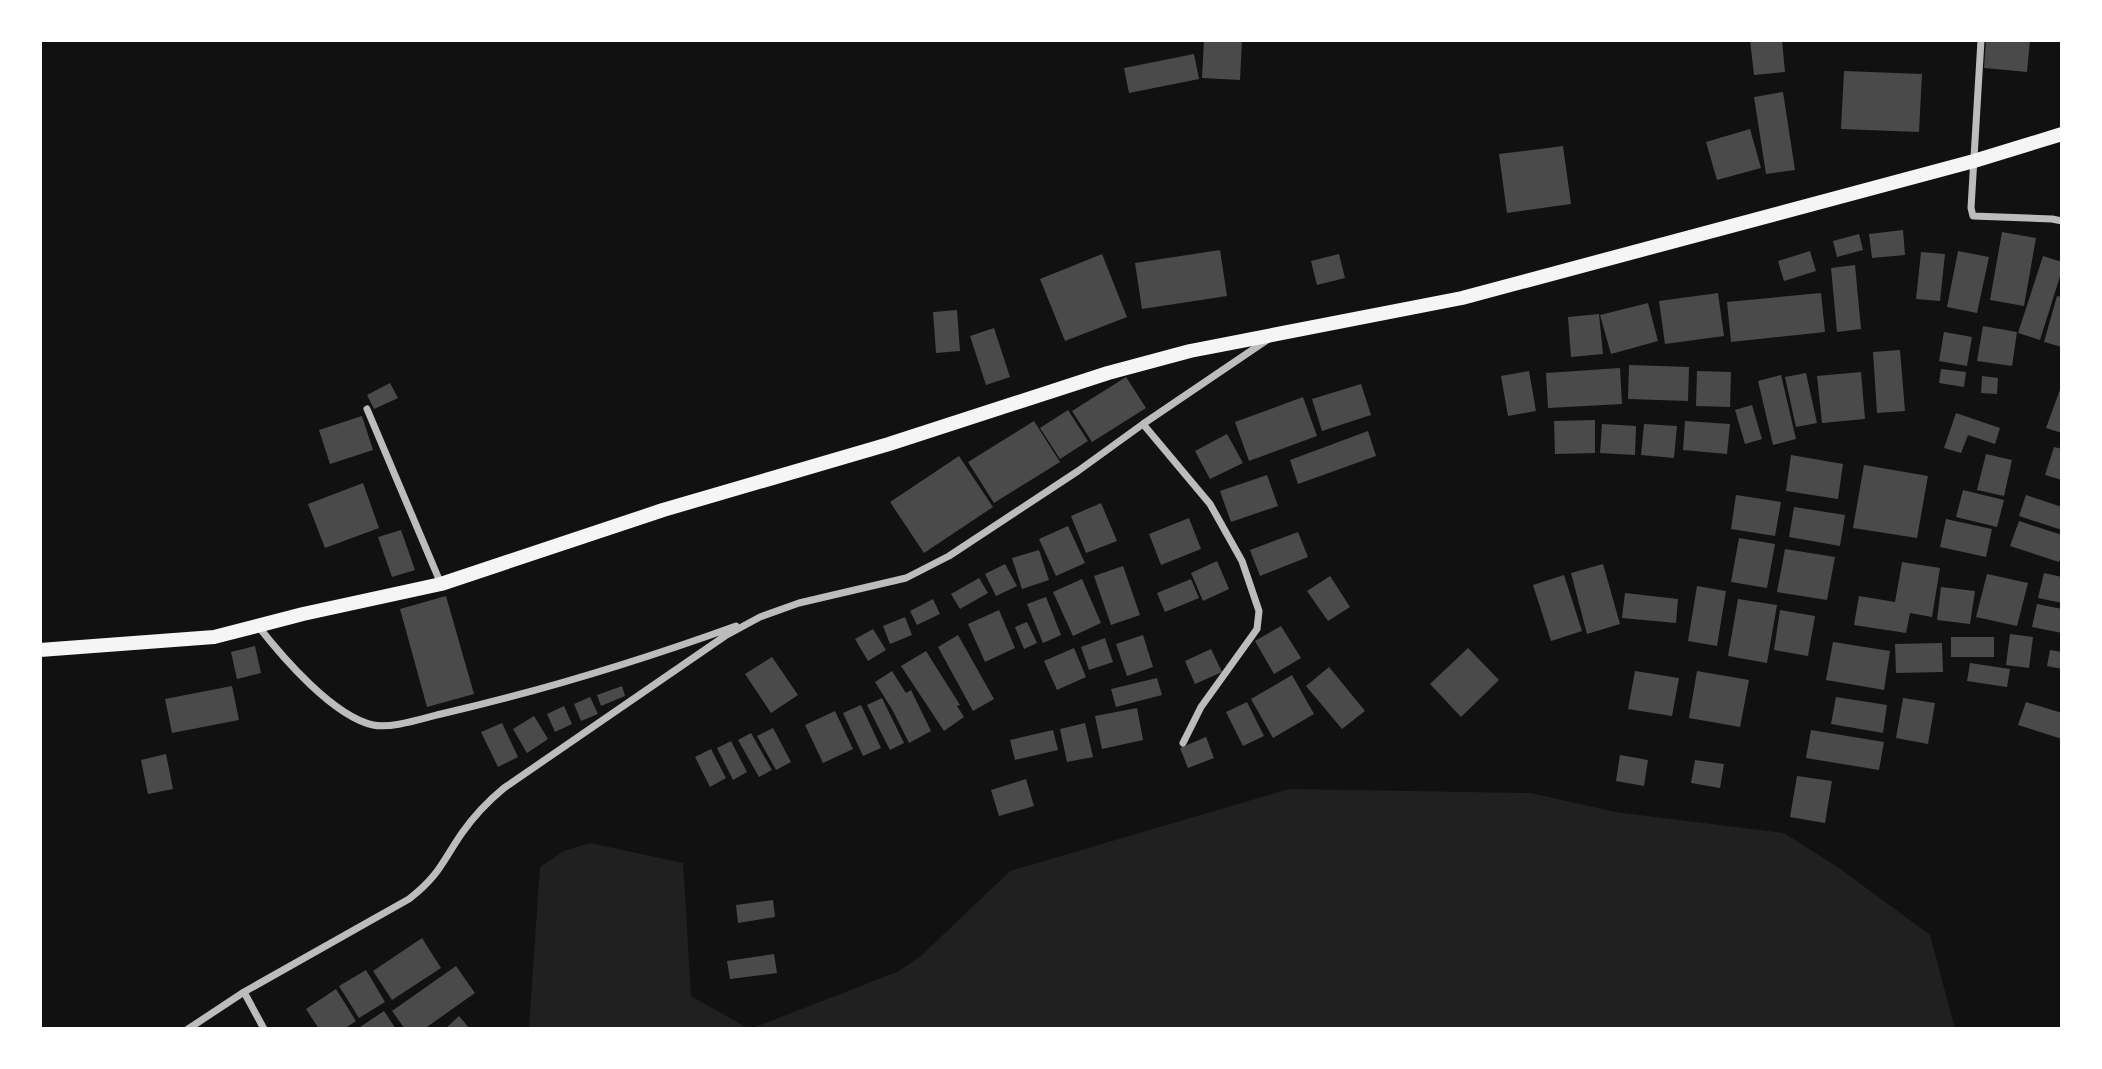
<svg xmlns="http://www.w3.org/2000/svg" width="2102" height="1069" font-family="'Nunito Sans',sans-serif">
<style>
.green{fill:#202020}
.building{fill:#4a4a4a}
.lines{fill:none;stroke-linecap:round;stroke-linejoin:round}
.minor{stroke:#bcbcbc;stroke-width:7}
.secondary{stroke:#f5f5f5;stroke-width:14}
</style>
<rect width="100%" height="100%" fill="#111"/>
<path class="green" d="M 1289,789 L 1531,793 L 1615,812 L 1784,833 L 1839,868 L 1930,935 L 1955,1029 L 750,1029 L 897,972 L 921,956 L 1010,871 Z
M 590,843 L 683,863 L 691,996 L 749,1029 L 529,1029 L 540,867 L 564,851 Z"/>
<path class="building" d="M 1204,40 L 1242,40 L 1240,80 L 1202,78 Z
M 1750,40 L 1782,40 L 1785,72 L 1754,75 Z
M 1986,40 L 2030,40 L 2027,72 L 1984,68 Z
M 1194,54 L 1199,79 L 1129,93 L 1124,68 Z
M 1844,71 L 1922,74 L 1919,132 L 1841,129 Z
M 1783,92 L 1795,170 L 1766,174 L 1754,97 Z
M 1750,129 L 1761,168 L 1717,180 L 1706,142 Z
M 1563,146 L 1571,204 L 1507,213 L 1499,154 Z
M 1903,230 L 1905,255 L 1872,258 L 1869,234 Z
M 2002,232 L 2036,238 L 2024,306 L 1990,300 Z
M 1859,234 L 1863,250 L 1837,257 L 1833,241 Z
M 1220,250 L 1227,296 L 1142,309 L 1135,263 Z
M 1810,251 L 1816,271 L 1784,281 L 1778,261 Z
M 1958,251 L 1989,257 L 1977,313 L 1947,307 Z
M 1921,252 L 1945,254 L 1940,301 L 1916,299 Z
M 1102,254 L 1127,317 L 1065,341 L 1040,279 Z
M 1339,254 L 1345,278 L 1317,285 L 1311,261 Z
M 2043,256 L 2062,262 L 2062,270 L 2040,340 L 2018,333 Z
M 1855,265 L 1861,329 L 1837,332 L 1831,268 Z
M 1718,293 L 1724,336 L 1665,344 L 1659,301 Z
M 1821,293 L 1825,332 L 1731,342 L 1727,302 Z
M 2057,296 L 2062,297 L 2062,347 L 2044,342 Z
M 1648,303 L 1658,341 L 1611,354 L 1600,315 Z
M 957,310 L 960,351 L 936,353 L 933,312 Z
M 1599,314 L 1603,354 L 1571,357 L 1568,317 Z
M 1983,326 L 2017,332 L 2012,366 L 1977,361 Z
M 994,328 L 1010,377 L 986,385 L 970,336 Z
M 1944,332 L 1972,337 L 1967,366 L 1939,361 Z
M 1900,350 L 1905,411 L 1877,413 L 1873,352 Z
M 1629,365 L 1689,367 L 1688,401 L 1628,399 Z
M 1620,368 L 1622,404 L 1548,408 L 1546,373 Z
M 1941,369 L 1966,372 L 1964,387 L 1939,383 Z
M 1529,371 L 1536,411 L 1508,416 L 1501,376 Z
M 1697,371 L 1731,372 L 1730,407 L 1696,406 Z
M 1861,372 L 1865,419 L 1822,423 L 1817,376 Z
M 1806,373 L 1817,423 L 1796,427 L 1785,377 Z
M 1781,375 L 1796,439 L 1773,445 L 1758,381 Z
M 1982,376 L 1998,378 L 1997,394 L 1981,393 Z
M 1126,377 L 1146,408 L 1092,442 L 1072,411 Z
M 390,383 L 398,398 L 374,409 L 367,395 Z
M 1361,384 L 1371,415 L 1322,431 L 1312,399 Z
M 2062,384 L 2062,433 L 2046,428 Z
M 1303,397 L 1317,436 L 1249,461 L 1235,422 Z
M 1752,405 L 1762,439 L 1745,444 L 1735,410 Z
M 1068,410 L 1088,441 L 1060,459 L 1040,428 Z
M 1956,413 L 2000,428 L 1995,444 L 1968,435 L 1961,453 L 1944,448 Z
M 362,416 L 373,450 L 330,464 L 319,430 Z
M 1595,420 L 1595,453 L 1555,454 L 1554,421 Z
M 1034,421 L 1060,462 L 994,503 L 968,462 Z
M 1685,421 L 1730,424 L 1727,454 L 1683,450 Z
M 1602,424 L 1636,426 L 1635,455 L 1600,453 Z
M 1644,424 L 1677,426 L 1674,458 L 1641,455 Z
M 1368,431 L 1376,456 L 1298,484 L 1290,460 Z
M 1227,434 L 1243,463 L 1210,479 L 1195,451 Z
M 2054,447 L 2062,449 L 2062,480 L 2045,475 Z
M 1986,454 L 2012,460 L 2004,496 L 1977,490 Z
M 1791,455 L 1843,464 L 1838,499 L 1786,491 Z
M 959,456 L 993,507 L 924,553 L 890,502 Z
M 1864,465 L 1928,476 L 1917,538 L 1853,528 Z
M 1267,475 L 1278,506 L 1231,522 L 1220,491 Z
M 363,483 L 379,528 L 325,548 L 308,504 Z
M 1963,490 L 2004,500 L 1997,527 L 1956,517 Z
M 1736,495 L 1781,502 L 1775,536 L 1731,529 Z
M 2026,495 L 2062,507 L 2062,530 L 2019,516 Z
M 1101,503 L 1117,541 L 1086,553 L 1071,516 Z
M 1794,507 L 1845,515 L 1840,546 L 1789,537 Z
M 1189,518 L 1201,549 L 1161,565 L 1149,534 Z
M 1946,519 L 1992,529 L 1986,557 L 1940,547 Z
M 2019,521 L 2062,535 L 2062,554 L 2059,562 L 2010,546 Z
M 1068,526 L 1085,563 L 1056,576 L 1039,539 Z
M 401,530 L 415,570 L 392,577 L 378,537 Z
M 1298,532 L 1308,557 L 1260,576 L 1250,550 Z
M 1739,538 L 1775,544 L 1767,588 L 1731,582 Z
M 1785,549 L 1835,557 L 1827,600 L 1777,592 Z
M 1039,550 L 1049,580 L 1022,589 L 1012,558 Z
M 1217,561 L 1229,589 L 1203,601 L 1191,573 Z
M 1902,562 L 1940,568 L 1932,617 L 1910,613 L 1906,633 L 1854,625 L 1859,596 L 1895,602 Z
M 1005,564 L 1017,586 L 996,596 L 985,574 Z
M 1603,564 L 1620,624 L 1587,634 L 1571,573 Z
M 1123,566 L 1140,615 L 1111,625 L 1094,576 Z
M 2044,573 L 2062,577 L 2062,603 L 2038,598 Z
M 1987,574 L 2028,583 L 2017,626 L 1976,617 Z
M 1564,575 L 1582,631 L 1551,641 L 1533,585 Z
M 1330,576 L 1350,607 L 1328,621 L 1307,591 Z
M 979,578 L 988,593 L 960,609 L 951,594 Z
M 1082,579 L 1101,623 L 1073,636 L 1053,592 Z
M 1191,579 L 1199,598 L 1165,612 L 1157,593 Z
M 1697,586 L 1726,591 L 1717,646 L 1688,641 Z
M 1941,587 L 1975,591 L 1970,624 L 1937,620 Z
M 1625,593 L 1678,599 L 1676,623 L 1622,618 Z
M 446,596 L 474,694 L 427,707 L 400,609 Z
M 1046,597 L 1061,635 L 1043,643 L 1027,604 Z
M 933,599 L 940,614 L 917,625 L 910,611 Z
M 1738,599 L 1777,605 L 1767,663 L 1728,656 Z
M 2037,604 L 2062,609 L 2062,633 L 2032,627 Z
M 999,610 L 1015,648 L 985,662 L 968,624 Z
M 1780,610 L 1815,616 L 1808,656 L 1774,650 Z
M 905,617 L 912,635 L 890,644 L 883,626 Z
M 1027,622 L 1037,643 L 1024,649 L 1015,627 Z
M 1281,626 L 1301,658 L 1274,674 L 1255,641 Z
M 873,629 L 886,650 L 868,661 L 855,639 Z
M 2010,634 L 2033,637 L 2029,668 L 2006,665 Z
M 958,635 L 994,699 L 973,711 L 938,647 Z
M 1143,635 L 1153,667 L 1127,676 L 1116,644 Z
M 1951,637 L 1994,637 L 1994,657 L 1951,657 Z
M 1105,638 L 1113,662 L 1089,670 L 1081,647 Z
M 1833,642 L 1890,651 L 1884,690 L 1826,680 Z
M 1942,643 L 1943,672 L 1896,673 L 1895,644 Z
M 255,646 L 261,673 L 237,679 L 231,652 Z
M 1074,648 L 1086,677 L 1057,690 L 1044,661 Z
M 1468,648 L 1499,680 L 1461,717 L 1430,684 Z
M 1211,649 L 1222,672 L 1195,684 L 1185,661 Z
M 2050,650 L 2062,652 L 2062,669 L 2047,666 Z
M 926,651 L 960,705 L 957,706 L 964,717 L 944,731 L 901,666 Z
M 772,657 L 798,695 L 771,713 L 745,674 Z
M 1970,663 L 2010,669 L 2007,687 L 1967,681 Z
M 1329,667 L 1365,711 L 1342,729 L 1306,686 Z
M 892,671 L 906,693 L 911,690 L 931,731 L 909,743 L 893,711 L 875,682 Z
M 1635,671 L 1679,678 L 1672,716 L 1628,709 Z
M 1697,671 L 1749,680 L 1740,727 L 1689,718 Z
M 1292,675 L 1314,714 L 1273,738 L 1251,699 Z
M 1157,678 L 1162,695 L 1116,707 L 1111,689 Z
M 232,686 L 239,720 L 172,733 L 165,699 Z
M 622,686 L 625,696 L 601,706 L 597,695 Z
M 590,697 L 598,714 L 581,721 L 574,704 Z
M 1836,697 L 1887,705 L 1883,733 L 1831,724 Z
M 882,698 L 904,743 L 890,750 L 867,705 Z
M 1903,698 L 1935,703 L 1928,744 L 1896,738 Z
M 1247,702 L 1264,736 L 1243,746 L 1226,712 Z
M 2026,702 L 2062,713 L 2062,739 L 2018,725 Z
M 861,705 L 881,748 L 863,756 L 843,713 Z
M 564,706 L 572,724 L 555,732 L 547,714 Z
M 1137,708 L 1143,740 L 1102,749 L 1095,716 Z
M 835,711 L 853,749 L 823,763 L 805,725 Z
M 534,716 L 548,739 L 527,753 L 513,729 Z
M 502,723 L 518,757 L 498,767 L 481,732 Z
M 1085,723 L 1093,757 L 1067,762 L 1060,729 Z
M 773,728 L 791,762 L 776,770 L 757,736 Z
M 1053,730 L 1058,750 L 1015,760 L 1010,740 Z
M 1811,730 L 1884,742 L 1879,770 L 1806,758 Z
M 751,733 L 772,770 L 759,777 L 738,740 Z
M 1206,737 L 1214,758 L 1188,768 L 1180,748 Z
M 731,741 L 747,772 L 733,780 L 717,748 Z
M 711,749 L 726,778 L 710,787 L 695,757 Z
M 166,754 L 173,789 L 148,794 L 141,760 Z
M 1620,755 L 1648,760 L 1644,786 L 1616,781 Z
M 1695,760 L 1724,764 L 1720,788 L 1691,783 Z
M 1797,776 L 1832,781 L 1825,823 L 1790,817 Z
M 1026,779 L 1034,806 L 999,816 L 991,790 Z
M 773,900 L 775,917 L 738,923 L 736,905 Z
M 422,938 L 441,968 L 392,1000 L 373,971 Z
M 774,954 L 777,973 L 730,979 L 727,961 Z
M 456,966 L 475,993 L 424,1029 L 405,1029 L 392,1011 Z
M 366,970 L 385,1002 L 359,1018 L 339,986 Z
M 336,989 L 356,1021 L 344,1029 L 319,1029 L 306,1009 Z
M 384,1011 L 396,1029 L 357,1029 Z
M 459,1016 L 470,1029 L 445,1029 Z"/>
<g class="lines">
<path class="minor" d="M 1981,40 L 1971,208 L 1973,216 L 2052,219 L 2062,221
M 367,409 L 441,584
M 1143,424 L 1210,504 L 1242,561 L 1259,611 L 1257,629 L 1201,707 L 1183,743
M 258,626 C 283,658 333,716 373,725 C 392,729 423,718 441,714 C 541,691 639,661 736,626
M 244,992 L 264,1029
M 188,1029 L 244,992 L 409,899 C 439,876 442,862 462,833 C 474,816 487,802 504,788 L 725,636 L 760,617 L 799,603 L 906,578 L 949,556 L 1078,471 L 1143,424 L 1267,340"/>
<path class="secondary" d="M 40,650 L 214,637 L 303,614 L 441,584 L 663,510 L 889,444 L 1108,373 L 1190,351 L 1462,298 L 1974,161 L 2062,134"/>
</g>
<rect width="2102" height="1069" fill="none" stroke="#ffffff" stroke-width="84"/>
</svg>
